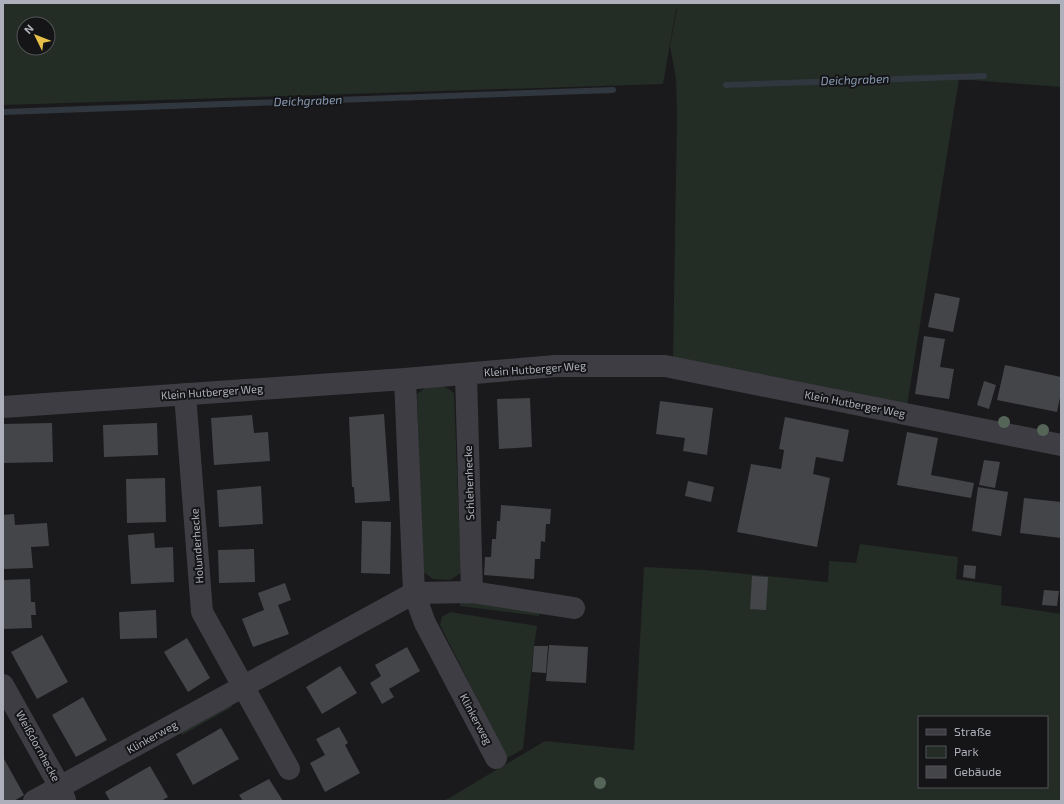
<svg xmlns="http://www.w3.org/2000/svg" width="1064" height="804" font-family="'Exo 2',sans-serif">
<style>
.green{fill:#242c26;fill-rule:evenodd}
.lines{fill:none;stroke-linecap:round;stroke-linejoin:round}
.stream{stroke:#30373f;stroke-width:6}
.building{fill:#444549}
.minor{stroke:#3d3d43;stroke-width:22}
.tree{fill:#556659}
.labels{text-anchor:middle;stroke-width:4;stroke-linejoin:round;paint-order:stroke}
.street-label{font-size:11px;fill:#adb0ba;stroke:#151517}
.water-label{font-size:12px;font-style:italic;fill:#879ab3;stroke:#151517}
</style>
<rect width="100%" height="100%" fill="#1a1a1c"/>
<path class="green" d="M 3,3 L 1061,3 L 1061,87 L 959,79 L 906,412 L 673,361 L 677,116 L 676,79 L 670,46 L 677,9 L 676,9 L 663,84 L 3,105 ZM 24,24 L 48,24 L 48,48 L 24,48 Z
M 428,386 L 445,387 L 454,393 L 461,573 L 450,580 L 433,579 L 422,571 L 417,394 Z
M 860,544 L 958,557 L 956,579 L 1002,586 L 1001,605 L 1061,614 L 1061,801 L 444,801 L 545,741 L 634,750 L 644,567 L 704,570 L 828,582 L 829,561 L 856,563 ZM 919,717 L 1047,717 L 1047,787 L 919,787 Z
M 460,601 L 539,611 L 539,616 L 460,606 Z
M 450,612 L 537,626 L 534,646 L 523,749 L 507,758 L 440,625 L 442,617 Z
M 229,702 L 232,707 L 182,735 L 179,730 Z"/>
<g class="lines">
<path class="stream" d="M 726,85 L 984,76
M 3,112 L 613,90"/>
</g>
<path class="building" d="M 935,293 L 960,298 L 953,332 L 928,327 Z
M 924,336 L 945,339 L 940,367 L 954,369 L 949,399 L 915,394 Z
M 1005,365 L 1061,377 L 1061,393 L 1057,412 L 997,400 Z
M 984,381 L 996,385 L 989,409 L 977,405 Z
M 530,398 L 532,447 L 499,449 L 497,399 Z
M 660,401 L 713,408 L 707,455 L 683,451 L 685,438 L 656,434 Z
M 384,414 L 390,501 L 355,503 L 354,487 L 352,487 L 349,417 Z
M 252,415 L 254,433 L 268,432 L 270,461 L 214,465 L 211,418 Z
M 785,417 L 849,430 L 843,462 L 816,457 L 813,474 L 830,478 L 817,547 L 737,532 L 751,464 L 781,469 L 784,450 L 779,449 Z
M 52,423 L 53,462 L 3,463 L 3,424 Z
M 157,423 L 158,455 L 104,457 L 103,425 Z
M 907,432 L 938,438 L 931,475 L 974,483 L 971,498 L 897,485 Z
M 984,460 L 1000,462 L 995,488 L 979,485 Z
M 165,478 L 166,522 L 127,523 L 126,479 Z
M 688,481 L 714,487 L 711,502 L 685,496 Z
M 261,486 L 263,524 L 219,527 L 217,490 Z
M 978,487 L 1008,492 L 1001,536 L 972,531 Z
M 1024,498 L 1061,502 L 1061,538 L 1020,533 Z
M 501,505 L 551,509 L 550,524 L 546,524 L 545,542 L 541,541 L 540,559 L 535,559 L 534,579 L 484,575 L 485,557 L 491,557 L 492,539 L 496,539 L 497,521 L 500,521 Z
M 14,514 L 15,525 L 47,523 L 49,546 L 31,547 L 33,568 L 3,569 L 3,515 Z
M 362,521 L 391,522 L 390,574 L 361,573 Z
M 154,533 L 155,548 L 173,547 L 174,582 L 131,584 L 128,535 Z
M 254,549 L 255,582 L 219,583 L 218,550 Z
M 964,565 L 976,566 L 975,579 L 963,577 Z
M 752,576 L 768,577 L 766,610 L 750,609 Z
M 30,579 L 31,602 L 35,602 L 36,615 L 31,615 L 32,628 L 3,629 L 3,580 Z
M 285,583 L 291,600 L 278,605 L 289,634 L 253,647 L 242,619 L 264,610 L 258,593 Z
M 1044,590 L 1059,591 L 1057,606 L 1042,605 Z
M 156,610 L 157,638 L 120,639 L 119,612 Z
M 42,635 L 68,682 L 37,699 L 11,652 Z
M 187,638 L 210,678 L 188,692 L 164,652 Z
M 549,645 L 588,647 L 586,683 L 546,681 Z
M 534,646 L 548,646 L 546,673 L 532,672 Z
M 407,647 L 420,671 L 389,689 L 394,697 L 382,704 L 370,683 L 381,676 L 375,665 Z
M 340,666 L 357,693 L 322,714 L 306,687 Z
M 83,697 L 107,740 L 76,757 L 52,715 Z
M 339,727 L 348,743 L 345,745 L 360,773 L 325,792 L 310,763 L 325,755 L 316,739 Z
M 221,728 L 239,759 L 193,785 L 176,754 Z
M 3,757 L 24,795 L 14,801 L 3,801 Z
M 150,766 L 168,797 L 161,801 L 110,801 L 105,792 Z
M 269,779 L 283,801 L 243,801 L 239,795 Z"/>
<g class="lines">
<path class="minor" d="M 466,374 L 472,592
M 405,379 L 414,593 L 425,623 L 496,758
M 185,394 L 202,612 L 289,769
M 3,407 L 405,379 L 555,366 L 665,366 L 1061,445
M 3,685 L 60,787 L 65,800
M 34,801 L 414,593 L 472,592 L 574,608"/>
</g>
<g class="tree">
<circle cx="1004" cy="422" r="6"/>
<circle cx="1043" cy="430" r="6"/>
<circle cx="600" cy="783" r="6"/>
</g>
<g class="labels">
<g class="street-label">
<text transform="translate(535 369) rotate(-4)" y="4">Klein Hutberger Weg</text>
<text transform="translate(212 392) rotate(-4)" y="4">Klein Hutberger Weg</text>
<text transform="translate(855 404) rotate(11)" y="4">Klein Hutberger Weg</text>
<text transform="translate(469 483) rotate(-92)" y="4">Schlehenhecke</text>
<text transform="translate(197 546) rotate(-94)" y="4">Holunderhecke</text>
<text transform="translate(476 719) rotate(62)" y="4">Klinkerweg</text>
<text transform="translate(152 737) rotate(-29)" y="4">Klinkerweg</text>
<text transform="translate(38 746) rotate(61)" y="4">Weißdornhecke</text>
</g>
<g class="water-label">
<text transform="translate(855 80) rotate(-2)" y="4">Deichgraben</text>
<text transform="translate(308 101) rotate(-2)" y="4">Deichgraben</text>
</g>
</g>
<rect width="1064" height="804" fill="none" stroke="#adb0ba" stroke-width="8"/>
<rect x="918" y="716" width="130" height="72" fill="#151517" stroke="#525358"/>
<rect x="926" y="729" width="20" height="6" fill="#3d3d43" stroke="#525358"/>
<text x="954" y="736" font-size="12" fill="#adb0ba">Straße</text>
<rect x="926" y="746" width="20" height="12" fill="#242c26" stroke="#525358"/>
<text x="954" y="756" font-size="12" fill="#adb0ba">Park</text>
<rect x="926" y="766" width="20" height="12" fill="#444549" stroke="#525358"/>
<text x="954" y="776" font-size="12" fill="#adb0ba">Gebäude</text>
<g transform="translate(36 36) rotate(313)"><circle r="19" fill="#151517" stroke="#525358"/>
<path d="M0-3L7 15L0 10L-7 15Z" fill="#e7c147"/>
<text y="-6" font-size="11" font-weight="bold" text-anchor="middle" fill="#adb0ba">N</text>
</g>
</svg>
